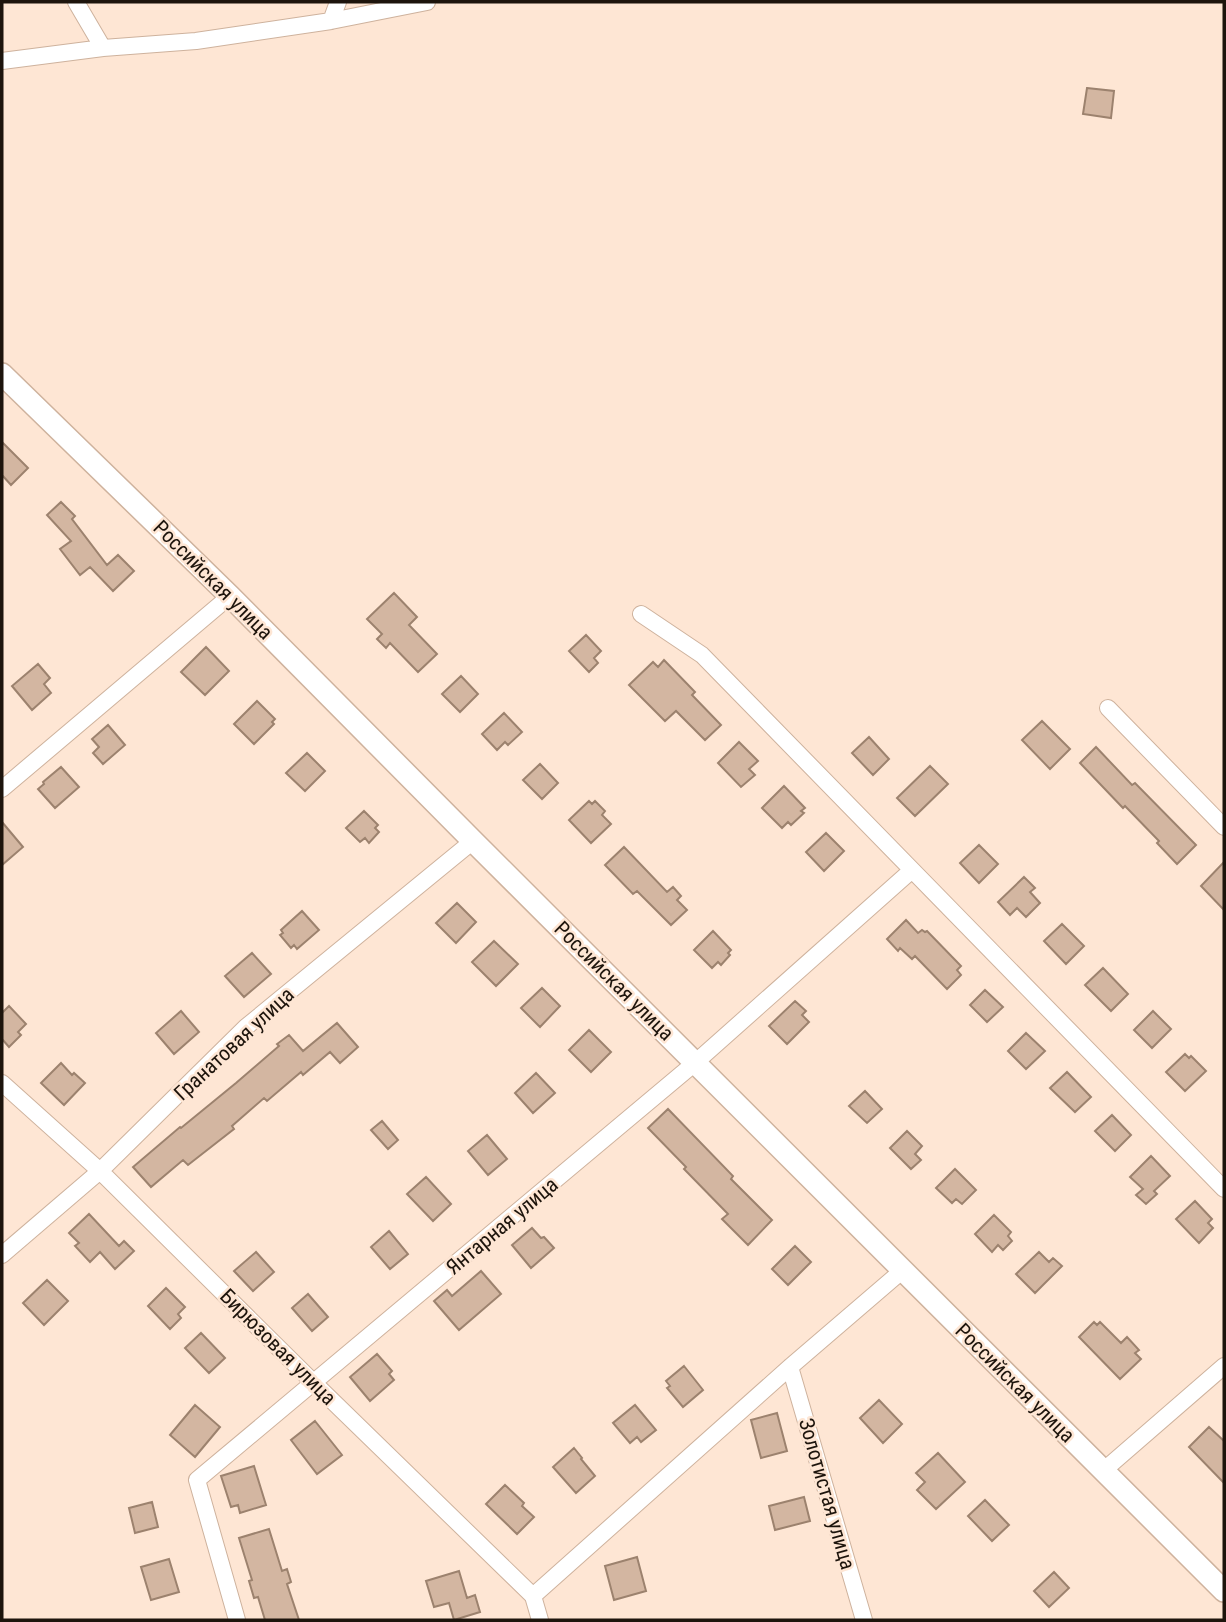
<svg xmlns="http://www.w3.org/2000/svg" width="1226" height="1622" font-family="'Roboto Condensed',sans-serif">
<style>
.building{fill:#d3b6a1;stroke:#9c826e;stroke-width:2}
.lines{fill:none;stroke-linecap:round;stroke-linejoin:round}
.minor-casing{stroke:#ceb29d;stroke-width:18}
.secondary-casing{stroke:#ceb29d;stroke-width:24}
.minor{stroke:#fff;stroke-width:16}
.secondary{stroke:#fff;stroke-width:21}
.labels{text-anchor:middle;stroke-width:5;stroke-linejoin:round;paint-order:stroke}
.street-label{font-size:21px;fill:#1d140c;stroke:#fee6d4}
</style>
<rect width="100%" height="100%" fill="#fee6d4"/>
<path class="building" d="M 1087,88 L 1114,91 L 1111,118 L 1083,114 Z
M 2,442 L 28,468 L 11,485 L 2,475 Z
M 61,502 L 75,516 L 72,519 L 107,565 L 118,555 L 134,571 L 113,591 L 90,567 L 80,575 L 60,549 L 71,541 L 47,515 Z
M 394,593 L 417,617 L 409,625 L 437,654 L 418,672 L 390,643 L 386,648 L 377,639 L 382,634 L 367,619 Z
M 586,635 L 601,651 L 594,658 L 598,663 L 589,672 L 569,651 Z
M 206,647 L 229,671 L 205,695 L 181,672 Z
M 664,660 L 695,692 L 692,695 L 721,725 L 705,740 L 676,711 L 665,721 L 629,685 L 653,662 L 658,667 Z
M 38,664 L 50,678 L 44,684 L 51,693 L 32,710 L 12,686 Z
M 461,676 L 478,694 L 460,712 L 442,694 Z
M 257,701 L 275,719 L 272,722 L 274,724 L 254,744 L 234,724 Z
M 504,713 L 522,732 L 508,745 L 505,742 L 497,750 L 482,734 Z
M 1042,721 L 1070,749 L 1050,769 L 1022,740 Z
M 108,725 L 125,745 L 103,764 L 93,753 L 99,747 L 92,739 Z
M 869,737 L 889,759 L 873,775 L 852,753 Z
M 739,742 L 758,761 L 749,769 L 755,775 L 741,787 L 718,763 Z
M 1096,747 L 1132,785 L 1135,783 L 1196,845 L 1177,864 L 1157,843 L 1159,841 L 1125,806 L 1123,808 L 1080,763 Z
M 307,753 L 325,771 L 305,791 L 286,773 Z
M 540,764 L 558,783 L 542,799 L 523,780 Z
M 930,766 L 948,784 L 915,816 L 897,798 Z
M 61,767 L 79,787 L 55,808 L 38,789 L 44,784 L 43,782 Z
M 784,786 L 805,808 L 801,811 L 804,813 L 791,825 L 788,822 L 782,828 L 762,808 Z
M 589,801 L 592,804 L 595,801 L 605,811 L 602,815 L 611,824 L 591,843 L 569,820 Z
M 364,811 L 378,825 L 375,828 L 379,832 L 369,843 L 365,838 L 360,842 L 346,828 Z
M 2,822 L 23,847 L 2,865 Z
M 826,833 L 844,851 L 824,871 L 806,852 Z
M 979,845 L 998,864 L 979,883 L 960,863 Z
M 624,847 L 667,892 L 673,887 L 681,896 L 677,900 L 687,910 L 671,925 L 637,891 L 633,894 L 605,865 Z
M 1224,862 L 1224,910 L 1201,886 Z
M 1024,877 L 1035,888 L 1030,892 L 1040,903 L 1026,917 L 1017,908 L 1010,915 L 998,902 Z
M 457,903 L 476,922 L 456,943 L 436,923 Z
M 302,911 L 319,930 L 297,949 L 294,945 L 291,948 L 280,935 L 283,933 L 281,930 Z
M 906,920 L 918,933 L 922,930 L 925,932 L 927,931 L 961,966 L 957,970 L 961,975 L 947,989 L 915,956 L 912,959 L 900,948 L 898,951 L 887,939 Z
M 1062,924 L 1084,946 L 1066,964 L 1044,941 Z
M 713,931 L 731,950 L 728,953 L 730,955 L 721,965 L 718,962 L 712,968 L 694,950 Z
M 494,941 L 518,964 L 496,986 L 472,962 Z
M 252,953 L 271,974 L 244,997 L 225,976 Z
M 1103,968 L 1128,994 L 1111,1011 L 1085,985 Z
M 542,988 L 560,1006 L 540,1027 L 521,1008 Z
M 985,990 L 1003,1007 L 987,1022 L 970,1005 Z
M 795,1001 L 806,1011 L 802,1015 L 809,1022 L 787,1044 L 769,1026 Z
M 9,1006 L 26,1024 L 18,1032 L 21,1035 L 9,1047 L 2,1039 L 2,1013 Z
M 181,1011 L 199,1032 L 174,1054 L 156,1033 Z
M 1153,1011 L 1171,1029 L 1152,1048 L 1134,1030 Z
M 337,1023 L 358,1047 L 340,1063 L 330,1052 L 303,1075 L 301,1072 L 267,1101 L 264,1098 L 232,1126 L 234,1129 L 188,1165 L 183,1160 L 151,1187 L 133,1167 L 180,1127 L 181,1128 L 236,1083 L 279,1046 L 277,1044 L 289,1035 L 303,1051 Z
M 589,1030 L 611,1052 L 591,1072 L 569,1050 Z
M 1026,1033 L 1045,1051 L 1026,1069 L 1008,1051 Z
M 1185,1054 L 1189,1058 L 1191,1056 L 1206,1071 L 1185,1091 L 1166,1072 Z
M 61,1063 L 72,1075 L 74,1073 L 85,1083 L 64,1105 L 41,1083 Z
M 1067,1072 L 1091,1097 L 1075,1112 L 1050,1088 Z
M 536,1073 L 555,1093 L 533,1113 L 515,1093 Z
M 865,1091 L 882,1109 L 867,1123 L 849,1106 Z
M 668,1109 L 733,1176 L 731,1179 L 772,1220 L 748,1245 L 722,1219 L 728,1214 L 684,1169 L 686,1167 L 648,1128 Z
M 1112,1115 L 1131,1135 L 1115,1151 L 1095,1131 Z
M 382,1121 L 398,1140 L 388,1149 L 371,1130 Z
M 907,1131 L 922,1146 L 915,1154 L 921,1160 L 911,1169 L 890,1148 Z
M 487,1135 L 507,1159 L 488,1175 L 468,1151 Z
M 1151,1156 L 1170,1176 L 1154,1191 L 1157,1194 L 1146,1204 L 1136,1195 L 1143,1189 L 1130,1177 Z
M 955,1169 L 976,1190 L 962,1204 L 956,1199 L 952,1203 L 936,1188 Z
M 426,1177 L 451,1204 L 433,1221 L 407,1194 Z
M 1195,1201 L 1212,1219 L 1208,1223 L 1213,1228 L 1199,1243 L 1176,1219 Z
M 89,1214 L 119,1246 L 124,1241 L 134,1251 L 115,1269 L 100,1252 L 90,1262 L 75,1246 L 79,1243 L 69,1233 Z
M 994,1215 L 1011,1232 L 1008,1236 L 1012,1241 L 1003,1250 L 998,1245 L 992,1252 L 975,1234 Z
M 532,1228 L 541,1238 L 544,1237 L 554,1248 L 531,1268 L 512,1245 Z
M 389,1231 L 408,1254 L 390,1269 L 371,1247 Z
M 795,1246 L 811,1262 L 788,1285 L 772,1269 Z
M 256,1252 L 274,1272 L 253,1291 L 234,1271 Z
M 1039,1252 L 1049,1262 L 1053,1258 L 1062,1266 L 1035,1293 L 1016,1274 Z
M 481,1271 L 501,1294 L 459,1330 L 434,1301 L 447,1290 L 452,1296 Z
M 47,1280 L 68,1301 L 44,1325 L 23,1303 Z
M 166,1288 L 185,1307 L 178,1314 L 181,1318 L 170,1329 L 148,1306 Z
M 308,1294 L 328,1317 L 312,1331 L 292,1308 Z
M 1094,1322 L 1097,1325 L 1100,1322 L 1121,1343 L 1127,1337 L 1139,1350 L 1135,1353 L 1141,1359 L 1120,1379 L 1079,1337 Z
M 201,1333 L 225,1358 L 209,1373 L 185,1348 Z
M 377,1354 L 392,1371 L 389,1374 L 394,1380 L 370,1401 L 350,1377 Z
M 684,1366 L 703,1390 L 683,1407 L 667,1388 L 670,1386 L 666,1381 Z
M 879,1400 L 902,1424 L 883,1443 L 860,1418 Z
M 195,1405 L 220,1427 L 195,1457 L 170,1435 Z
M 635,1405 L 656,1430 L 641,1442 L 637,1437 L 630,1443 L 613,1423 Z
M 777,1413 L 787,1451 L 761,1458 L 751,1420 Z
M 315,1421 L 342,1455 L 317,1474 L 291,1440 Z
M 1209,1427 L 1224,1441 L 1224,1483 L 1189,1447 Z
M 574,1448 L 582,1458 L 581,1459 L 595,1476 L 576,1493 L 553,1467 Z
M 938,1453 L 965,1482 L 936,1509 L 917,1490 L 925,1482 L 916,1473 Z
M 254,1466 L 266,1505 L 240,1513 L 238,1505 L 231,1507 L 221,1476 Z
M 505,1485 L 524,1503 L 522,1506 L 534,1517 L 517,1534 L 486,1504 Z
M 804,1497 L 810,1521 L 775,1530 L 769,1506 Z
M 985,1500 L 1009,1525 L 992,1541 L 968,1516 Z
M 152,1502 L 158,1527 L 135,1533 L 129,1508 Z
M 269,1529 L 282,1571 L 287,1569 L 291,1582 L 287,1584 L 299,1620 L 265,1620 L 258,1597 L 254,1598 L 249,1581 L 252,1580 L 239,1538 Z
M 637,1557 L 646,1591 L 614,1600 L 605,1566 Z
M 169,1559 L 179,1592 L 151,1600 L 141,1567 Z
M 459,1571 L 467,1598 L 475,1595 L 480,1612 L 454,1620 L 449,1603 L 434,1607 L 426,1581 Z
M 1054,1572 L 1069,1588 L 1049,1607 L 1034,1591 Z"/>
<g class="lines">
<defs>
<path id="minor" d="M 76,2 L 103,48
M 331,21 L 338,2
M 2,61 L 103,48 L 196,41 L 331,21 L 427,2
M 641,614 L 702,655 L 1224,1189
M 1108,708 L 1224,827
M 2,789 L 230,596
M 2,1083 L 100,1171 L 314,1383 L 533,1596 L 540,1620
M 2,1255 L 100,1171 L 246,1027 L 473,841
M 790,1367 L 864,1620
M 1103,1471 L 1224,1366
M 533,1596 L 790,1367 L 903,1270
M 237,1620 L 197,1480 L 696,1062 L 912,870"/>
<path id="secondary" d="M 2,374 L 230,596 L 473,841 L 1224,1591"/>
</defs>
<use href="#minor" class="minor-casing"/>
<use href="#secondary" class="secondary-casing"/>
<use href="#minor" class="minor"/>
<use href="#secondary" class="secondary"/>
</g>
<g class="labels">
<g class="street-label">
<text transform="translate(213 580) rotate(45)" y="7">Российская улица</text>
<text transform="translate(614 981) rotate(45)" y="7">Российская улица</text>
<text transform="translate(234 1044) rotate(-43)" y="7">Гранатовая улица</text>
<text transform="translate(502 1226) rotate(-40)" y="7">Янтарная улица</text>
<text transform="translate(278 1347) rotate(45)" y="7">Бирюзовая улица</text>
<text transform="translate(1015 1383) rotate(45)" y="7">Российская улица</text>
<text transform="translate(827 1494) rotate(74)" y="7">Золотистая улица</text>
</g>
</g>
<rect width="1226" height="1622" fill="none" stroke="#1d140c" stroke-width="7"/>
</svg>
